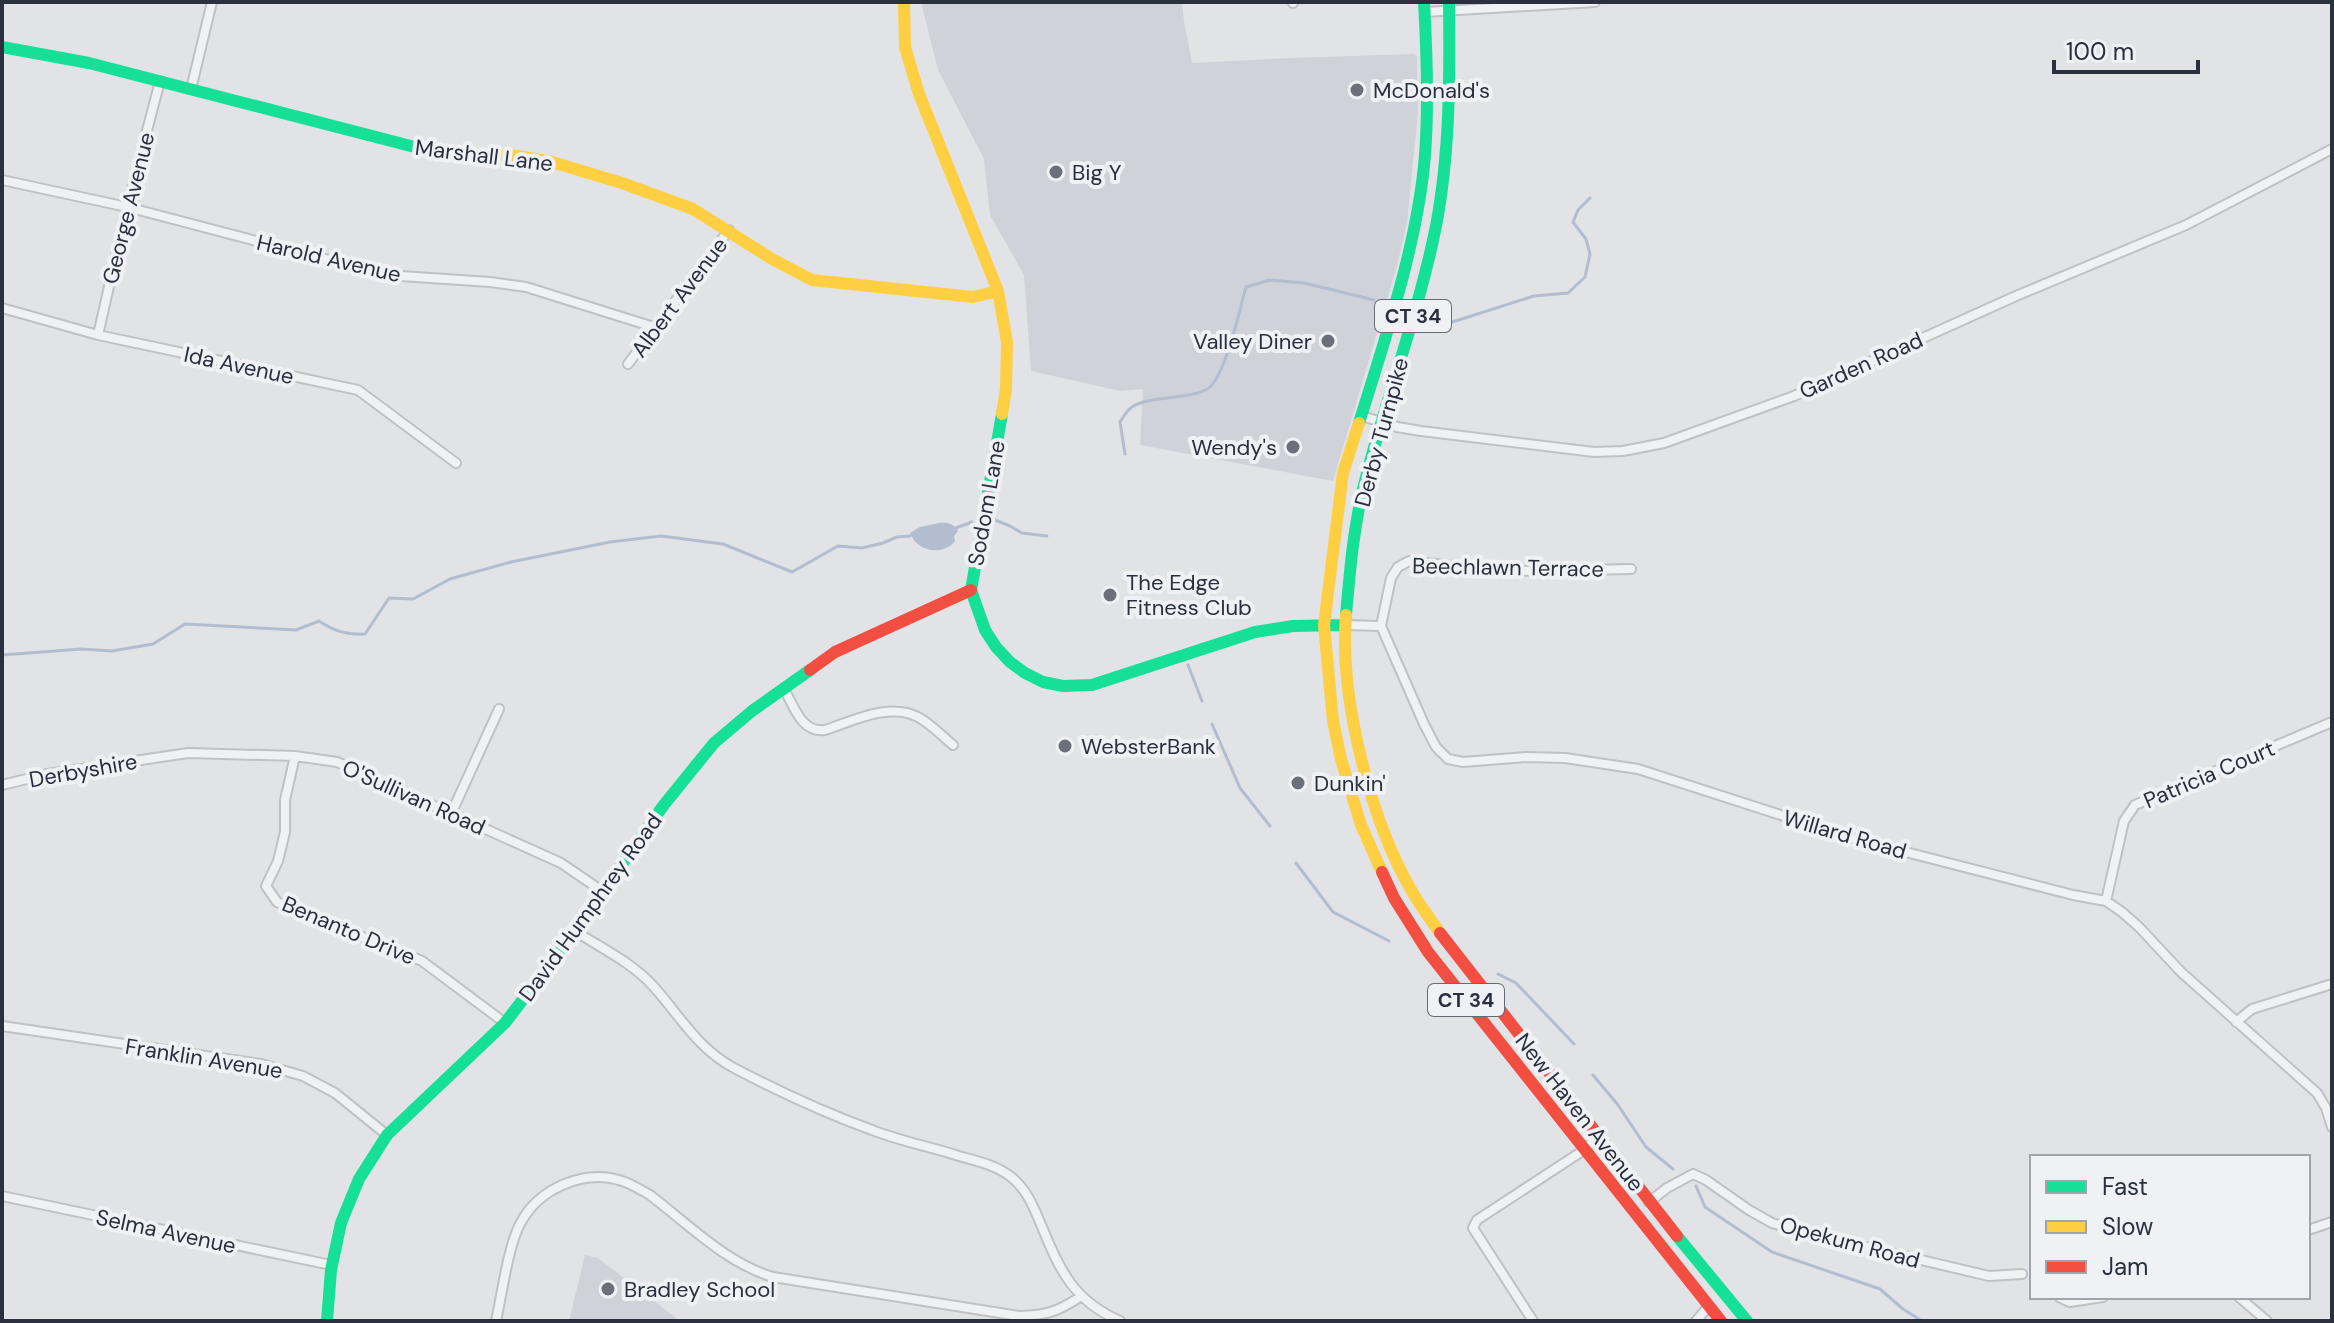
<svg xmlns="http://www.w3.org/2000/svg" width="2334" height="1323" font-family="'DM Sans',sans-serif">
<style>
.built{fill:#d0d2d9}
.water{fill:#b2becf}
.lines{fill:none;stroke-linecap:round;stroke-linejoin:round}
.stream{stroke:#b2becf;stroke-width:3}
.street-casing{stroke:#c0c1c4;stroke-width:12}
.street{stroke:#f0f1f3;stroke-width:8}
.fast{stroke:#16e098;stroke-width:12}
.slow{stroke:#ffcf43;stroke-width:12}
.jam{stroke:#f24e42;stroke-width:12}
.poi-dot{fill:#6a6f79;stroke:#eff1f5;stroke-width:3}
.labels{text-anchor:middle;stroke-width:8;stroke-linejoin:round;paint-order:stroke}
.shield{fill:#eff1f5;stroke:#656a75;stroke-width:2}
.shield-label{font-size:20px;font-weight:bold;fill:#2a303e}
.poi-label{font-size:22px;fill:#2a303e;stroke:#eff1f5;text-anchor:start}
.street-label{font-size:22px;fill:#2a303e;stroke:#eff1f5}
</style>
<rect width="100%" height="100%" fill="#e2e3e6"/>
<path class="built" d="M 921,2 L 1182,2 L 1184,21 L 1192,63 L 1290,58 L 1414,54 L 1417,56 L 1418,112 L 1407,223 L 1397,266 L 1333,481 L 1140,445 L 1143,389 L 1120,391 L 1031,371 L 1024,275 L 990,215 L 984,159 L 938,70 Z
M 585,1255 L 598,1258 L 680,1321 L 569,1321 Z"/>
<path class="water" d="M 939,523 C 947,522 955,524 958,531 L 954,536 L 955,541 C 942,557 916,551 910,533 L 920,527 Z"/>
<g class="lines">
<path class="stream" d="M 1446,324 L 1534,296 L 1568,293 L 1585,277 L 1590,254 L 1586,239 L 1573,222 L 1578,210 L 1590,198
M 1125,454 L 1120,422 C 1123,418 1127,410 1132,407 C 1149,395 1196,400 1210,387 C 1227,370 1239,311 1246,287 L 1270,280 L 1304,283 L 1374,300
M 995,520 L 1010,526 L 1022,533 L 1047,536
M 953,529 L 972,522
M 2,655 L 81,649 L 112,651 L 153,644 L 185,624 L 296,630 L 319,621 C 334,631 346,635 365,634 L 389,598 L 413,599 L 450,579 L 511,562 L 610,542 L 661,536 L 723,544 L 792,572 L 838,546 L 862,548 L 883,543 L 897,537 L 910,536
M 1188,665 L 1202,701
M 1212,724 L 1240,788 L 1270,826
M 1296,863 L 1333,912 L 1389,941
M 1498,974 L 1516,983 L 1574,1044
M 1593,1075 L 1618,1105 L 1646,1147 L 1673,1169
M 1696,1186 L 1705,1207 L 1772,1252 L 1880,1289 L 1903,1309 L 1922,1321"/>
<defs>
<path id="street" d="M 1293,2 L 1293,3
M 1425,12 L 1595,2
M 191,89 L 212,2
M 2,180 L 127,207 L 386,275 L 490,282 L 526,287 L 657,328
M 2,308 L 98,335 L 358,390 L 456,463
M 98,335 L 127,207 L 160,81
M 628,364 L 729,230
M 1362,416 L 1397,427 L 1421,431 L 1594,452 L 1623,451 L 1664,443 L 1794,396 L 2016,296 L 2186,225 L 2332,149
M 1345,625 L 1381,626 L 1424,724 L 1436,747 L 1448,759 L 1463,762 L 1526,757 L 1565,758 L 1638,769 L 1855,839 L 2073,895 L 2106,901 L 2122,912 L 2139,927 L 2181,972 L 2317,1093 L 2326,1108 L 2332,1127
M 1381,626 L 1391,578 L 1398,567 L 1409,561 L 1488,570 L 1538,571 L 1631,569
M 784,689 C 794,706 801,733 825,730 C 853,721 889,702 918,717 C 931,724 942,736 953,745
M 295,756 L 285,800 L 285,832 L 278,861 L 266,886 L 277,902 L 422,961 L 505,1023
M 2,785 L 47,774 L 188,753 L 295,756 L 337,762 L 561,863 L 602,891
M 451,814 L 499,709
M 2106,901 L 2124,821 L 2135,805 L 2332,722
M 575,931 C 601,948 633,963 654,987 C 680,1016 698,1049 734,1068 C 778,1091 825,1113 872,1130 C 900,1141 931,1147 959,1156 C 977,1161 995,1165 1010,1176 C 1027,1189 1034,1208 1042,1227 C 1060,1271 1074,1301 1120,1321
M 2236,1022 L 2252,1009 L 2332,984
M 2,1026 L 261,1064 L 303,1076 L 335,1093 L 387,1135
M 2,1196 L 331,1265
M 1649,1202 L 1667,1188 L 1693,1174 L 1706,1180 L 1749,1210 L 1772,1223 L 1807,1233 L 1989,1276 L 2022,1274
M 2308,1230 L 2332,1222
M 2059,1297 L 2070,1302 L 2103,1297
M 2239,1297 L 2267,1321
M 496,1321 C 502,1294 508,1247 520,1224 C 538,1189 584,1168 622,1181 C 632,1184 641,1190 650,1195 C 688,1224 726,1263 773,1277 L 1019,1316 C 1047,1315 1057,1312 1080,1297
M 1533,1321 L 1473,1228 L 1477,1220 L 1584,1150 L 1599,1136
M 1696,1321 L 1708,1307"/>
</defs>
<use href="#street" class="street-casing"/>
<use href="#street" class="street"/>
<path class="fast" d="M 2,47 L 89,63 L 434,152 L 452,153
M 1002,414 L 971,590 L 985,630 L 996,647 L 1010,662 L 1025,673 L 1043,682 L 1063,686 L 1092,685 L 1255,632 L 1293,626 L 1345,625
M 1359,423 C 1385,339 1418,243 1425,155 C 1429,104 1427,54 1424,2
M 1346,615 C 1350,569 1354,522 1366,477 C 1388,393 1419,311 1436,226 C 1450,153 1450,76 1449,2
M 1677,1236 L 1747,1321
M 327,1321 L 331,1270 L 341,1223 L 359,1179 L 387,1135 L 505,1023 L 575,931 L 663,806 L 714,743 L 752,711 L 810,670"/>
<path class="slow" d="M 904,2 L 905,47 L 919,94 L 998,291 L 1007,342 L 1006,389 L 1002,414
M 452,153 L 518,156 L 552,162 L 622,183 L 693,209 L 772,259 L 812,280 L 973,297 L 998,291
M 1359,423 L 1343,473 L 1324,625 L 1333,721 L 1341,759 L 1361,825 L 1382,872
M 1346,615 C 1339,697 1371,823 1413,893 C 1421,907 1431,920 1440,933"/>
<path class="jam" d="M 810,670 L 835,652 L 971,590
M 1382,872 L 1394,898 L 1428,952 L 1721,1321
M 1440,933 L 1677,1236"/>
</g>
<g class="poi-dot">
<circle cx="1357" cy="90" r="8"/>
<circle cx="1056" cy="172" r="8"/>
<circle cx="1328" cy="341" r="8"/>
<circle cx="1293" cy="447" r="8"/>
<circle cx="1110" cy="595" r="8"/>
<circle cx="1065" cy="746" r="8"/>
<circle cx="1298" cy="783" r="8"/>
<circle cx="608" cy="1289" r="8"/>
</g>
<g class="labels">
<g class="shield">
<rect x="1375" y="300" width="76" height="32" rx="6"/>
<rect x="1428" y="984" width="76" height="32" rx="6"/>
</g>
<g class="shield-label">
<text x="1413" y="323">CT 34</text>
<text x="1466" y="1007">CT 34</text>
</g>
<g class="poi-label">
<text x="1373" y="98">McDonald's</text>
<text x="1072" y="180">Big Y</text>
<text x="1312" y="349" text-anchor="end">Valley Diner</text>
<text x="1277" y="455" text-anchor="end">Wendy's</text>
<text x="1126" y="590">The Edge<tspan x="1126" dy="25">Fitness Club</tspan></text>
<text x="1081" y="754">WebsterBank</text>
<text x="1314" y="791">Dunkin'</text>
<text x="624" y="1297">Bradley School</text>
</g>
<g class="street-label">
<text transform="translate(484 155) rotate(7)" y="8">Marshall Lane</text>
<text transform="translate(128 208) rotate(-76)" y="8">George Avenue</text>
<text transform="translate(329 258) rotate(13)" y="8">Harold Avenue</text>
<text transform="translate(679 297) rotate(-53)" y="8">Albert Avenue</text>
<text transform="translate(239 365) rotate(12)" y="8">Ida Avenue</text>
<text transform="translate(1861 365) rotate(-24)" y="8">Garden Road</text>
<text transform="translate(1381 432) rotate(-75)" y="8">Derby Turnpike</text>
<text transform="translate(986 503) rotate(-80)" y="8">Sodom Lane</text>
<text transform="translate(1508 567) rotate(1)" y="8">Beechlawn Terrace</text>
<text transform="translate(83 770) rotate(-10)" y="8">Derbyshire</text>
<text transform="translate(2209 774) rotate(-23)" y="8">Patricia Court</text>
<text transform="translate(414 797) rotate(24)" y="8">O'Sullivan Road</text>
<text transform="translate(1845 834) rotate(16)" y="8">Willard Road</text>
<text transform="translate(590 907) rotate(-54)" y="8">David Humphrey Road</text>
<text transform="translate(349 930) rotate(23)" y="8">Benanto Drive</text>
<text transform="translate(204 1058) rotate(9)" y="8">Franklin Avenue</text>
<text transform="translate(1580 1112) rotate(52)" y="8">New Haven Avenue</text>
<text transform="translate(166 1231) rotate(12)" y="8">Selma Avenue</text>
<text transform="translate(1850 1242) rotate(15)" y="8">Opekum Road</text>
</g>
</g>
<rect width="2334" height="1323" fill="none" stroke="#2a303e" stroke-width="8"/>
<rect x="2030" y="1155" width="280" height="144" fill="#eff1f5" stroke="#a0a4ac" stroke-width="2"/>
<rect x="2046" y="1181" width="40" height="12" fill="#16e098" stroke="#a0a4ac" stroke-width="2"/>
<text x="2102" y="1195" font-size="24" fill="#2a303e">Fast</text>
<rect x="2046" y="1221" width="40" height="12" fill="#ffcf43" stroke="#a0a4ac" stroke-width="2"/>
<text x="2102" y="1235" font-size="24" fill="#2a303e">Slow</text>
<rect x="2046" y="1261" width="40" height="12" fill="#f24e42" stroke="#a0a4ac" stroke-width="2"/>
<text x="2102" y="1275" font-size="24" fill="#2a303e">Jam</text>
<path d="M2054 60v12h144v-12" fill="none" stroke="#2a303e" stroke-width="4"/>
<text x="2066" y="60" font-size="24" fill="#2a303e" stroke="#eff1f5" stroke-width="6" paint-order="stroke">100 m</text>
</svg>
